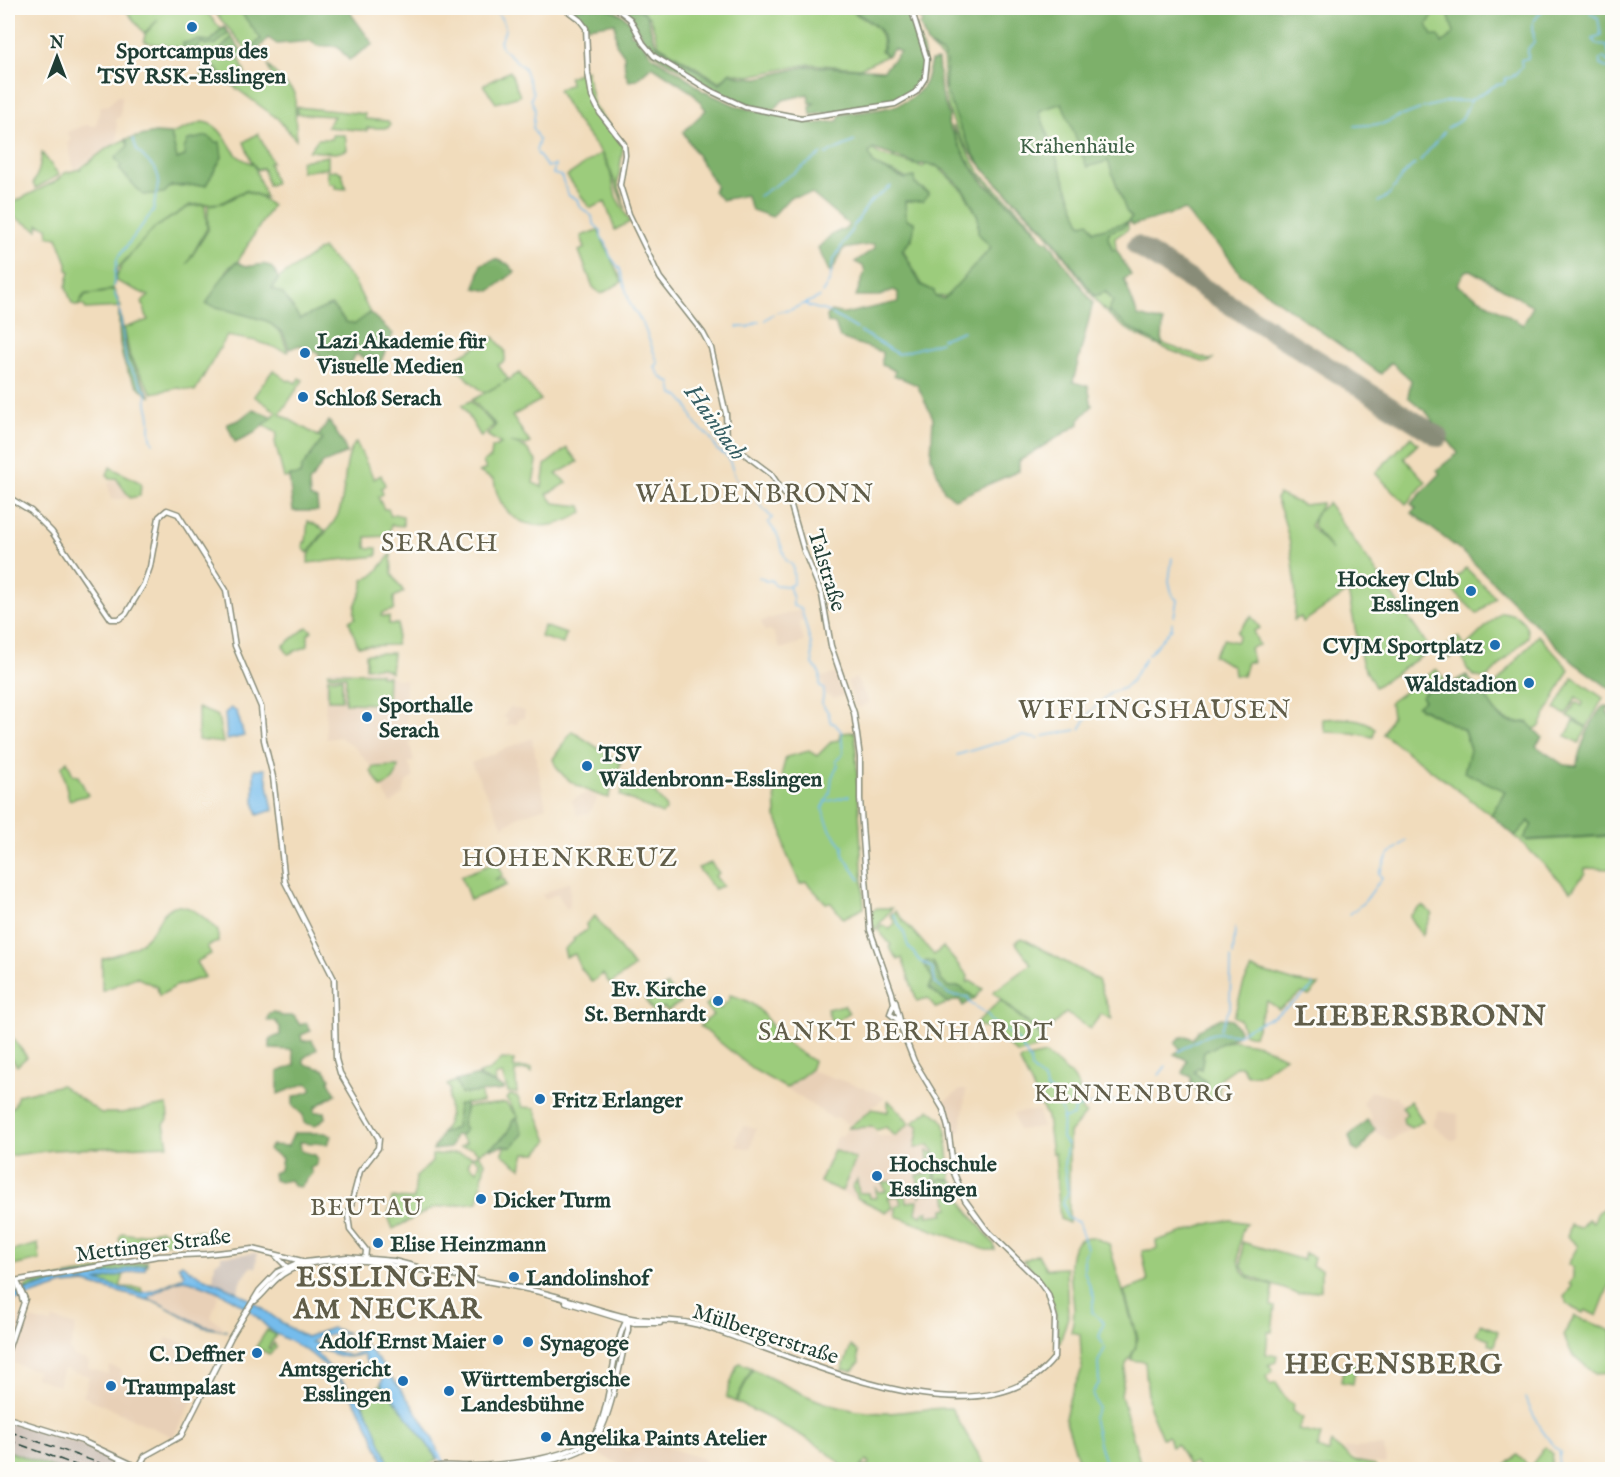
<svg xmlns="http://www.w3.org/2000/svg" width="1620" height="1477" font-family="'IM FELL English',serif">
<style>
.built{fill:#e8d0b7}
.industrial{fill:#cec2b9}
.green{fill:#9ccc7b;stroke:#5e8458;stroke-width:1.5}
.forest{fill:#7db06b;stroke:#4e7650;stroke-width:1.5;fill-rule:evenodd}
.water{fill:#74bcec;stroke:#4a7c90;stroke-width:1.5}
.lines{fill:none;stroke-linecap:round;stroke-linejoin:round}
.stream{stroke:#74bcec;stroke-width:1.5}
.canal{stroke:#74bcec;stroke-width:3}
.runway{stroke:#888c78;stroke-width:20}
.secondary-casing{stroke:#888c78;stroke-width:7}
.secondary{stroke:#fff;stroke-width:4}
.rail{stroke:#1f3d34;stroke-width:1.5;stroke-dasharray:9 4.5;stroke-linecap:butt}
.poi-dot{fill:#1f6fb2;stroke:#fdfcf7;stroke-width:2}
.labels{text-anchor:middle;stroke-width:5;stroke-linejoin:round;paint-order:stroke}
.poi-label{font-size:22px;font-weight:bold;fill:#1f3d34;stroke:#fdfcf7;text-anchor:start}
.park-label{font-size:22px;fill:#3e6146;stroke:#fdfcf7}
.street-label{font-size:22px;fill:#1f3d34;stroke:#fdfcf7}
.water-label{font-size:24px;font-style:italic;fill:#345d62;stroke:#fdfcf7}
.neighbourhood-label{font-size:24px;letter-spacing:1.5px;fill:#605d49;stroke:#fdfcf7}
.quarter-label{font-size:26px;letter-spacing:1.5px;fill:#605d49;stroke:#fdfcf7}
.district-label{font-size:28px;font-weight:bold;letter-spacing:1.5px;fill:#605d49;stroke:#fdfcf7}
</style>
<rect width="100%" height="100%" fill="#fdfcf7"/>
<filter id="ink" filterUnits="userSpaceOnUse"><feTurbulence type="fractalNoise" baseFrequency=".0167" numOctaves="2"/><feDisplacementMap in="SourceGraphic" scale="12" xChannelSelector="R" yChannelSelector="G"/><feConvolveMatrix kernelMatrix="1 2 1 2 8 2 1 2 1" color-interpolation-filters="sRGB"/></filter>
<filter id="wash" filterUnits="userSpaceOnUse"><feTurbulence type="fractalNoise" baseFrequency=".008" numOctaves="4" result="noise"/><feDisplacementMap in="SourceGraphic" scale="24" xChannelSelector="R" yChannelSelector="G"/><feGaussianBlur stdDeviation="1.35" result="paint"/><feColorMatrix in="noise" values="0 0 0 0 0 0 0 0 0 0 0 0 0 0 0 0 0 1.4 0 .05"/><feComposite in="paint" operator="in"/></filter>
<g filter="url(#wash)">
<rect width="100%" height="100%" fill="#f1dcbc"/>
<path class="built" d="M 118,96 L 122,96 L 122,99 L 120,117 L 116,118 L 118,141 L 74,170 L 68,143 L 71,140 L 67,132 L 86,125 L 96,126 L 101,106 L 108,105 Z
M 117,479 L 130,498 L 111,500 L 108,483 Z
M 801,610 L 803,620 L 799,622 L 804,642 L 780,649 L 774,633 L 770,630 L 764,631 L 761,621 Z
M 331,668 L 358,671 L 381,668 L 396,679 L 405,680 L 407,729 L 412,729 L 414,733 L 410,744 L 414,761 L 408,763 L 414,777 L 406,782 L 403,794 L 391,804 L 381,787 L 392,783 L 397,776 L 398,766 L 371,766 L 355,748 L 340,737 L 326,739 L 325,681 Z
M 838,673 L 846,695 L 835,698 L 825,695 L 821,677 Z
M 856,678 L 869,702 L 861,707 L 855,707 L 847,681 Z
M 510,707 L 525,711 L 524,718 L 519,719 L 517,724 L 506,725 L 508,719 L 503,717 Z
M 532,738 L 546,807 L 517,817 L 503,827 L 471,763 Z
M 588,792 L 598,798 L 589,813 L 577,815 L 572,800 Z
M 570,881 L 570,907 L 566,909 L 558,894 L 545,899 L 542,895 Z
M 810,1070 L 870,1090 L 885,1098 L 849,1125 L 838,1118 L 833,1119 L 786,1088 Z
M 960,1090 L 966,1090 L 961,1132 L 952,1131 L 943,1102 Z
M 1370,1091 L 1392,1097 L 1395,1095 L 1404,1106 L 1408,1128 L 1411,1128 L 1390,1141 L 1372,1130 L 1375,1128 L 1369,1120 L 1372,1117 L 1362,1103 Z
M 1039,1110 L 1042,1127 L 1018,1130 L 1014,1113 Z
M 1439,1111 L 1458,1114 L 1458,1137 L 1455,1140 L 1451,1140 L 1432,1125 Z
M 912,1123 L 919,1125 L 938,1146 L 940,1177 L 947,1183 L 959,1240 L 880,1210 L 818,1182 L 838,1136 L 843,1135 L 848,1128 L 874,1128 L 878,1136 L 896,1136 Z
M 743,1126 L 756,1128 L 750,1149 L 736,1146 L 739,1141 L 736,1139 Z
M 188,1280 L 219,1292 L 211,1318 L 222,1325 L 222,1329 L 204,1326 L 164,1304 L 148,1298 L 173,1284 Z
M 20,1316 L 51,1324 L 53,1319 L 76,1326 L 70,1349 L 74,1356 L 89,1361 L 88,1368 L 108,1374 L 110,1366 L 122,1370 L 121,1376 L 139,1381 L 137,1388 L 148,1392 L 150,1388 L 163,1391 L 166,1382 L 197,1392 L 173,1437 L 83,1396 L 89,1376 L 64,1369 L 58,1386 L 35,1377 L 37,1371 L 13,1363 L 15,1354 L 10,1352 Z
M 166,1338 L 189,1344 L 184,1363 L 162,1360 Z
M 635,1437 L 704,1459 L 702,1469 L 631,1469 L 593,1452 L 600,1440 L 629,1451 Z
M 1384,1446 L 1386,1464 L 1360,1461 L 1345,1452 L 1345,1448 Z"/>
<path class="industrial" d="M 257,1253 L 256,1268 L 252,1266 L 240,1282 L 238,1293 L 213,1282 L 215,1263 L 221,1260 L 221,1256 Z
M 8,1421 L 84,1445 L 137,1469 L 57,1469 L 8,1451 Z"/>
<path class="green" d="M 124,8 L 203,8 L 221,29 L 211,41 L 198,40 L 183,43 L 184,49 L 149,43 L 144,41 L 145,34 L 158,20 L 144,33 Z
M 211,8 L 242,8 L 245,12 L 243,14 L 261,39 L 247,50 Z
M 639,8 L 858,8 L 854,13 C 869,22 888,30 881,51 L 887,56 L 860,68 L 809,64 L 749,76 L 730,72 L 720,82 L 659,45 L 650,18 Z
M 1447,10 L 1454,33 L 1442,43 L 1432,36 L 1426,24 L 1437,11 Z
M 229,33 L 232,37 L 220,50 L 216,59 L 194,51 L 202,42 L 220,41 Z
M 929,46 L 943,54 L 947,62 L 945,87 L 964,136 L 975,157 L 988,174 L 1047,231 L 1095,296 L 1105,292 L 1113,301 L 1108,311 L 1144,337 L 1209,360 L 1213,359 L 1211,361 L 1206,363 C 1167,350 1126,337 1099,304 C 1079,280 1064,253 1044,231 C 1002,184 957,158 944,91 C 942,80 945,70 943,59 Z
M 207,58 L 240,60 L 249,84 L 273,78 L 267,65 L 295,93 L 296,140 L 278,119 L 229,83 Z
M 205,59 L 224,80 L 201,80 Z
M 586,70 L 594,106 L 623,146 L 618,183 L 625,209 L 606,159 L 576,120 L 558,90 L 570,84 L 569,77 Z
M 510,71 L 520,96 L 496,103 L 483,85 Z
M 1077,95 L 1132,149 L 1132,217 L 1122,227 L 1128,223 L 1128,229 L 1115,238 L 1116,249 L 1113,251 L 1108,238 L 1109,232 L 1075,247 L 1031,105 Z
M 297,107 L 365,114 L 365,119 L 388,121 L 390,125 L 388,128 L 367,128 L 367,131 L 327,127 L 334,116 L 297,114 Z
M 202,122 C 222,124 226,143 237,155 C 241,160 249,161 254,165 L 266,198 L 245,190 L 221,203 L 190,205 L 156,227 L 190,206 L 205,205 L 207,228 L 187,264 L 208,230 L 208,205 L 223,203 L 246,191 L 261,197 L 272,206 L 238,261 L 227,269 L 224,279 L 206,304 L 267,321 L 281,333 L 288,352 L 256,341 L 227,336 L 195,391 L 178,388 L 152,393 L 130,357 L 124,328 L 148,320 L 142,302 L 149,296 L 116,281 C 117,265 144,241 155,227 L 117,269 L 113,289 L 102,293 L 84,294 L 78,306 L 72,304 L 66,287 L 70,271 L 67,270 L 67,263 L 57,237 L 48,236 L 47,227 L 38,224 L 38,230 L 16,218 L 8,217 L 11,212 L 8,211 L 8,205 L 56,181 L 65,173 L 80,169 L 106,149 L 126,139 L 128,146 L 171,186 L 206,185 L 222,157 L 185,156 L 177,159 L 171,134 Z
M 952,126 L 981,174 L 1029,220 L 1040,234 C 1008,197 966,177 952,126 Z
M 258,133 L 272,162 L 269,163 L 275,183 L 268,185 L 263,168 L 258,170 L 251,161 L 244,142 Z
M 332,135 L 345,135 L 347,150 L 336,153 L 309,151 L 318,139 L 332,139 Z
M 873,150 L 880,155 L 923,167 L 927,164 L 938,167 L 964,192 L 978,217 L 978,232 L 991,248 L 946,297 L 935,296 L 934,291 L 922,285 L 903,249 L 912,240 L 914,222 L 906,219 L 905,201 L 917,200 L 929,194 L 927,191 L 900,175 L 874,165 L 869,153 Z
M 42,153 L 59,175 L 36,188 L 33,184 L 39,170 Z
M 601,153 L 610,171 L 616,197 L 630,222 L 615,230 L 605,202 L 590,208 L 567,176 Z
M 328,156 L 328,168 L 301,172 L 301,161 Z
M 336,170 L 342,173 L 346,189 L 335,188 L 335,184 L 329,184 L 327,171 Z
M 598,230 L 622,282 L 601,294 L 593,287 L 579,251 L 585,248 L 581,236 Z
M 322,248 L 354,281 L 370,313 L 355,325 L 346,322 L 331,305 L 300,319 L 283,294 L 273,289 L 279,278 Z
M 114,290 L 121,307 L 86,309 L 83,305 L 79,305 L 85,295 Z
M 494,337 L 505,351 L 505,361 L 498,365 L 508,379 L 503,383 L 519,373 L 541,400 L 512,416 L 530,443 L 526,445 L 510,442 L 526,448 L 537,462 L 533,483 L 542,487 L 545,465 L 567,448 L 578,462 L 556,474 L 567,483 L 547,494 L 554,503 L 581,506 L 583,512 C 545,538 500,527 494,480 L 479,472 L 486,469 L 483,462 L 491,458 L 492,448 L 501,444 L 487,435 L 496,425 L 472,400 L 501,384 L 484,393 L 449,362 Z
M 273,370 L 288,381 L 290,380 L 296,383 L 299,378 L 303,380 L 280,414 L 323,439 L 302,467 L 299,476 L 284,478 L 275,442 L 277,433 L 263,425 L 277,412 L 254,396 Z
M 470,401 L 494,425 L 481,437 L 462,405 Z
M 1411,437 L 1418,444 L 1404,458 L 1426,482 L 1406,504 L 1375,473 Z
M 356,442 L 374,479 L 381,475 L 385,485 L 381,488 L 383,494 L 378,497 L 384,509 L 388,509 L 391,516 L 394,514 L 403,516 L 403,526 L 391,525 L 389,536 L 366,537 L 366,548 L 377,548 L 377,556 L 308,563 C 308,545 333,530 339,512 C 347,490 342,459 356,442 Z
M 110,467 L 141,483 L 140,496 L 130,498 L 116,478 L 110,479 L 107,475 Z
M 1278,494 L 1303,505 L 1322,503 L 1310,526 L 1332,550 L 1313,526 L 1316,513 L 1328,503 L 1431,650 L 1375,687 L 1362,663 L 1348,592 L 1303,622 L 1301,617 L 1294,620 C 1299,585 1291,532 1276,499 Z
M 308,521 L 325,530 L 308,553 L 303,548 L 304,542 L 306,542 Z
M 391,554 L 392,574 L 404,592 L 394,597 L 394,610 L 382,613 L 381,616 L 389,617 L 389,624 L 398,624 L 396,645 L 358,646 L 349,621 L 355,618 C 352,599 365,596 363,580 L 373,576 Z
M 1466,568 L 1495,597 L 1477,614 L 1448,586 Z
M 1501,612 C 1516,613 1528,621 1528,637 L 1488,677 C 1468,682 1463,662 1461,649 L 1449,659 L 1442,649 L 1458,637 L 1465,647 Z
M 1251,616 L 1260,628 L 1253,631 L 1259,645 L 1250,648 L 1253,662 L 1247,662 L 1243,676 L 1234,675 L 1233,667 L 1213,655 L 1224,639 L 1236,642 L 1239,636 L 1237,632 Z
M 544,626 L 566,634 L 563,644 L 541,637 Z
M 307,627 L 312,631 L 308,634 L 308,646 L 288,654 L 283,646 Z
M 1538,635 L 1569,669 L 1540,726 L 1533,730 L 1527,722 C 1504,725 1497,715 1485,697 Z
M 383,653 L 393,653 L 391,672 L 381,667 L 366,668 L 366,654 Z
M 1436,669 L 1448,683 L 1424,700 L 1419,708 L 1464,730 L 1470,750 L 1505,791 L 1491,815 L 1383,734 L 1392,716 L 1390,702 Z
M 328,672 L 380,673 L 380,676 L 388,676 L 387,704 L 345,703 L 346,676 L 328,675 Z
M 1573,677 L 1603,698 L 1587,727 L 1568,716 L 1576,702 L 1582,706 L 1583,703 L 1576,697 L 1566,715 L 1555,709 Z
M 328,678 L 342,678 L 342,700 L 328,700 Z
M 198,708 L 218,716 L 223,743 L 198,740 Z
M 1322,719 C 1338,718 1364,716 1375,729 L 1373,737 L 1353,733 L 1325,732 Z
M 1574,721 L 1587,728 L 1579,743 L 1566,736 Z
M 572,731 L 621,763 L 608,798 C 588,792 559,780 553,759 Z
M 855,732 L 864,908 L 843,918 L 831,903 L 826,903 L 806,882 L 800,884 L 785,850 L 783,833 L 776,817 L 775,787 L 785,787 L 782,772 L 786,757 L 809,751 L 817,756 L 832,741 L 839,740 L 840,733 Z
M 67,761 L 73,775 L 78,776 L 88,795 L 69,800 C 67,787 63,778 62,766 Z
M 398,766 C 396,780 393,782 381,787 L 371,771 L 373,767 Z
M 641,777 L 665,805 L 666,811 L 662,814 L 620,795 L 624,784 L 636,789 Z
M 1528,821 L 1532,825 L 1525,838 L 1527,841 L 1612,836 L 1612,869 L 1585,868 L 1585,873 L 1571,891 L 1515,836 Z
M 497,862 L 503,875 L 496,879 L 504,879 L 507,885 L 470,900 L 461,876 Z
M 711,863 L 719,873 L 715,876 L 723,886 L 714,889 L 698,868 Z
M 174,906 C 191,903 207,920 218,931 L 218,942 L 207,946 L 211,954 L 196,962 L 205,977 L 176,986 L 159,996 L 157,987 L 136,977 L 102,991 L 102,959 C 122,952 139,949 152,931 C 160,921 161,912 174,906 Z
M 1422,906 L 1432,913 L 1422,936 L 1410,916 Z
M 877,908 L 892,908 L 874,931 L 871,912 Z
M 895,911 L 934,955 L 943,947 L 968,976 L 967,983 L 970,981 L 983,989 L 975,998 L 960,987 L 949,987 L 941,980 L 933,962 L 934,979 L 929,988 L 948,1003 L 936,1008 L 928,998 L 917,1001 L 902,958 L 898,960 L 889,947 L 891,945 L 878,930 L 882,925 L 890,929 L 895,923 L 890,915 Z
M 595,916 L 634,967 L 610,984 L 603,974 L 592,982 L 580,967 L 575,954 L 566,957 L 564,949 L 574,941 L 573,939 L 587,930 L 586,924 Z
M 1022,938 L 1098,980 L 1112,1019 L 1101,1014 L 1090,1029 L 1066,1013 L 1042,1035 L 993,992 L 1031,964 L 1015,942 Z
M 1252,969 L 1292,981 L 1319,985 L 1309,996 L 1302,993 L 1279,1009 L 1267,1001 L 1254,1036 L 1245,1034 L 1240,1020 L 1234,1016 L 1244,983 Z
M 667,985 L 680,1003 L 667,1011 L 664,1007 L 654,1013 L 645,999 Z
M 730,995 C 765,1003 764,1022 786,1042 C 794,1050 804,1055 813,1061 L 810,1070 L 786,1088 L 754,1070 L 700,1026 L 713,1015 L 705,1006 L 712,1000 L 720,1009 L 729,1000 Z
M 1000,1000 L 1038,1033 L 1042,1041 L 1041,1047 L 1018,1054 L 990,1030 L 976,1024 Z
M 844,1005 L 849,1013 L 832,1023 L 827,1009 Z
M 8,1032 L 27,1057 L 17,1066 L 12,1059 L 8,1061 Z
M 1232,1040 L 1260,1045 L 1285,1057 L 1261,1074 L 1247,1075 L 1241,1066 L 1237,1066 L 1220,1078 L 1219,1095 L 1207,1102 L 1198,1092 L 1207,1083 L 1194,1072 L 1198,1066 L 1201,1069 L 1204,1052 L 1213,1046 Z
M 1046,1054 L 1074,1078 L 1079,1088 L 1082,1111 L 1086,1114 L 1069,1133 L 1069,1223 L 1060,1219 L 1055,1153 L 1052,1153 L 1047,1117 L 1020,1062 L 1022,1059 Z
M 502,1059 L 514,1060 L 514,1068 L 532,1068 L 532,1073 L 527,1070 L 515,1071 L 517,1093 L 508,1092 L 502,1074 L 495,1076 L 496,1084 L 477,1075 L 490,1070 Z
M 456,1081 L 461,1094 L 481,1092 L 482,1102 L 458,1105 L 456,1128 L 442,1133 C 456,1109 445,1109 450,1089 L 447,1085 Z
M 61,1085 L 101,1113 L 122,1113 L 167,1105 L 168,1120 L 164,1124 L 168,1145 L 53,1150 L 8,1156 L 8,1110 L 14,1106 L 18,1095 Z
M 510,1095 L 517,1096 L 522,1107 L 535,1108 L 548,1141 L 537,1153 L 525,1153 L 521,1168 L 502,1154 L 506,1146 L 512,1147 L 513,1120 C 507,1138 495,1146 478,1153 L 473,1148 L 460,1147 L 466,1143 L 460,1136 L 465,1130 L 462,1125 L 466,1107 L 506,1103 L 519,1118 L 507,1099 Z
M 888,1100 L 910,1123 L 896,1135 L 892,1134 L 886,1127 L 877,1130 L 873,1127 L 848,1128 L 872,1109 L 888,1112 Z
M 1410,1101 L 1423,1121 L 1411,1128 L 1404,1124 L 1403,1117 L 1407,1114 L 1402,1107 Z
M 929,1110 L 941,1118 L 945,1124 L 951,1180 L 942,1178 L 937,1183 L 934,1151 L 929,1145 L 915,1148 L 919,1126 L 912,1123 Z
M 834,1150 L 856,1159 L 842,1191 L 820,1182 Z
M 927,1151 L 933,1153 L 933,1159 L 930,1159 L 934,1162 L 935,1193 L 922,1193 L 920,1197 L 917,1175 L 929,1174 Z
M 456,1153 L 472,1156 L 468,1165 L 477,1171 L 480,1162 L 473,1157 L 478,1154 L 485,1162 L 478,1202 L 433,1208 L 393,1229 L 388,1216 L 392,1198 L 414,1199 L 416,1177 L 432,1162 L 432,1155 Z
M 942,1179 L 954,1182 L 965,1207 L 994,1244 L 995,1250 L 986,1250 L 896,1216 L 896,1206 L 901,1204 L 899,1196 L 888,1197 L 893,1208 L 886,1212 L 857,1198 L 852,1187 L 857,1180 L 859,1193 L 869,1193 L 870,1198 L 876,1198 L 876,1188 L 879,1192 L 886,1191 L 882,1182 L 903,1181 L 906,1202 L 918,1201 L 916,1213 L 922,1217 L 924,1212 L 928,1211 L 927,1216 L 944,1214 L 944,1209 L 949,1208 L 945,1188 L 938,1183 Z
M 1610,1205 L 1612,1266 L 1610,1283 L 1597,1316 L 1585,1310 L 1583,1313 C 1573,1308 1569,1308 1564,1297 L 1572,1286 L 1569,1284 L 1573,1278 L 1573,1267 L 1568,1264 L 1578,1246 L 1567,1236 L 1571,1225 L 1580,1228 L 1588,1219 L 1593,1222 L 1599,1211 Z
M 1231,1220 L 1247,1223 C 1238,1230 1235,1268 1246,1276 C 1253,1282 1265,1283 1273,1286 L 1271,1306 L 1275,1307 L 1272,1332 L 1268,1332 L 1266,1354 L 1277,1356 L 1276,1362 L 1268,1365 L 1273,1371 L 1266,1377 L 1270,1385 L 1276,1383 L 1287,1400 L 1293,1404 L 1292,1411 L 1303,1418 L 1298,1430 L 1321,1435 L 1317,1448 L 1328,1452 L 1331,1443 L 1354,1461 L 1375,1465 L 1376,1469 L 1199,1469 L 1195,1463 L 1188,1465 L 1177,1444 L 1171,1447 L 1168,1436 L 1162,1438 L 1149,1407 L 1145,1362 L 1131,1360 L 1138,1338 L 1124,1291 L 1148,1282 L 1142,1251 L 1157,1249 L 1156,1241 L 1215,1222 Z
M 160,1230 L 173,1234 L 200,1230 L 211,1236 L 212,1240 L 150,1244 L 122,1249 L 119,1239 L 122,1233 L 136,1235 Z
M 1093,1237 L 1109,1244 L 1136,1336 L 1136,1347 L 1126,1364 L 1121,1395 L 1142,1469 L 1081,1469 L 1065,1418 L 1070,1396 L 1082,1369 L 1080,1334 L 1071,1332 C 1073,1324 1074,1316 1074,1308 C 1073,1289 1058,1235 1093,1237 Z
M 1242,1242 L 1303,1260 L 1305,1253 L 1314,1257 L 1312,1266 L 1321,1269 L 1321,1290 L 1298,1294 L 1248,1276 L 1242,1267 Z
M 38,1244 L 40,1260 L 8,1267 L 8,1252 Z
M 1038,1254 L 1046,1269 L 1066,1268 L 1068,1317 L 1060,1342 L 1057,1341 C 1059,1306 1049,1284 1023,1261 Z
M 147,1261 L 147,1265 L 111,1273 L 68,1278 L 24,1290 L 26,1286 L 37,1282 Z
M 124,1274 L 120,1287 L 141,1288 L 142,1293 L 103,1284 L 97,1281 Z
M 1575,1316 L 1612,1331 L 1612,1373 L 1595,1374 L 1572,1354 L 1563,1335 Z
M 1480,1324 L 1498,1331 L 1494,1346 L 1488,1343 L 1489,1339 L 1476,1334 Z
M 267,1330 L 276,1335 L 268,1348 L 270,1349 L 274,1343 L 276,1348 L 269,1354 L 256,1347 Z
M 851,1346 L 858,1352 L 859,1363 L 852,1371 L 842,1370 Z
M 1344,1362 L 1356,1364 L 1353,1384 L 1341,1382 Z
M 740,1363 L 752,1368 L 735,1402 L 726,1397 L 737,1365 Z
M 753,1369 C 800,1393 832,1413 887,1413 C 909,1412 930,1407 951,1408 L 987,1469 L 862,1469 L 870,1464 L 867,1460 L 860,1469 L 844,1469 C 830,1446 766,1417 736,1402 Z
M 382,1383 L 438,1459 C 424,1469 408,1469 391,1469 L 363,1404 Z
M 1545,1447 L 1553,1454 L 1550,1469 L 1502,1469 L 1517,1455 L 1530,1467 Z
M 8,1451 L 57,1469 L 17,1469 L 8,1467 Z"/>
<path class="forest" d="M 242,8 L 350,8 L 351,14 L 373,44 L 349,60 L 337,46 L 317,46 L 312,41 L 277,44 L 268,38 L 255,53 L 252,46 L 261,39 L 242,14 L 245,12 Z
M 567,8 C 593,8 618,2 633,27 L 630,34 L 637,36 L 653,57 L 682,74 L 703,91 L 739,107 L 806,120 L 813,124 L 838,121 L 840,115 C 868,110 909,112 925,83 C 928,76 929,69 931,61 L 938,60 L 941,93 L 949,116 L 948,124 L 971,167 L 984,183 L 1026,220 L 1044,240 L 1048,241 L 1093,303 L 1073,382 L 1088,386 L 1092,406 L 1079,420 L 1079,424 L 1019,461 L 1019,471 L 955,499 L 944,491 L 931,456 L 933,418 L 917,385 L 894,375 L 895,371 L 882,365 L 882,352 L 840,338 L 835,324 L 828,323 L 827,316 L 831,311 L 844,314 L 898,302 L 898,292 L 893,290 L 880,296 L 856,296 L 865,271 L 863,266 L 855,262 L 875,248 L 874,244 L 843,249 L 832,271 L 829,271 L 818,248 L 831,235 L 848,227 L 848,224 L 812,194 L 790,197 L 772,217 L 752,210 L 746,195 L 722,200 L 713,191 L 716,186 L 683,132 L 706,110 L 693,93 L 652,66 L 636,80 L 629,81 L 625,72 L 624,55 L 616,44 L 615,23 L 588,27 L 583,19 ZM 873,149 L 917,164 L 935,165 L 944,170 L 964,190 L 978,216 L 978,233 L 991,248 L 944,299 L 935,297 L 934,291 L 921,285 L 902,250 C 911,241 915,235 914,222 L 906,219 L 905,201 L 923,201 L 929,194 L 915,184 L 914,177 L 905,179 L 874,165 L 869,153 Z
M 620,8 C 660,7 642,24 658,46 L 720,84 L 729,73 L 743,77 L 758,78 L 808,66 L 884,70 L 900,52 L 894,49 L 887,56 L 882,51 C 890,30 869,21 855,12 L 858,8 L 906,8 C 911,24 921,37 924,54 C 934,112 849,109 811,115 L 810,107 L 814,103 L 810,103 L 808,94 L 783,100 L 774,110 C 737,104 720,93 689,74 C 676,66 663,62 653,52 C 639,38 637,19 620,8 Z
M 913,8 L 1612,8 L 1612,690 L 1574,663 L 1464,553 L 1412,513 L 1416,508 L 1411,504 L 1440,474 L 1437,470 L 1458,453 L 1427,413 L 1408,397 L 1411,380 L 1391,362 L 1381,374 L 1241,275 L 1224,251 L 1198,227 L 1185,210 L 1133,225 L 1128,221 L 1132,218 L 1126,211 L 1108,161 L 1087,167 L 1062,103 L 1039,111 L 1081,224 L 1089,222 L 1094,231 L 1127,222 L 1124,227 L 1109,232 L 1108,238 L 1113,251 L 1116,249 L 1131,275 L 1124,279 L 1138,316 L 1163,322 L 1162,346 L 1130,328 L 1108,311 L 1113,301 L 1106,292 L 1095,296 L 1047,231 L 988,174 L 975,157 L 959,125 L 945,87 L 947,62 L 943,54 L 927,43 L 920,25 L 923,22 L 917,17 ZM 1447,10 L 1454,33 L 1442,43 L 1439,36 L 1432,36 L 1427,24 L 1437,11 ZM 1470,270 L 1533,306 L 1523,325 L 1457,285 L 1465,271 Z
M 224,27 L 229,33 L 215,45 L 205,45 L 202,42 L 194,51 L 184,49 L 183,43 L 198,40 L 211,41 Z
M 232,37 L 246,57 L 216,59 L 220,50 Z
M 155,133 L 171,134 L 177,159 L 185,156 L 184,149 L 188,140 L 208,136 L 215,142 L 220,142 L 222,157 L 206,185 L 171,186 L 164,193 L 143,195 L 119,169 L 121,166 L 115,158 L 128,146 L 126,139 Z
M 495,259 L 508,264 L 515,272 L 490,291 L 475,288 L 481,264 Z
M 238,262 C 253,275 267,251 278,278 L 272,289 L 283,294 L 300,319 L 331,305 L 346,322 L 355,324 L 370,313 L 393,334 L 376,372 L 369,365 L 374,358 L 372,356 L 365,358 L 356,354 L 347,370 L 318,359 L 320,354 L 300,345 L 289,349 L 283,333 L 267,321 L 206,304 C 215,290 225,270 238,262 Z
M 119,307 L 128,356 L 151,397 C 118,375 119,343 119,307 Z
M 253,409 L 273,417 L 254,433 L 235,442 L 227,424 L 239,420 Z
M 329,421 L 343,443 L 347,453 L 323,463 L 309,483 L 310,497 L 317,500 L 318,511 L 293,511 L 289,476 L 300,475 L 302,467 L 323,439 L 318,436 Z
M 1466,675 C 1470,681 1475,684 1480,689 C 1497,709 1495,727 1527,722 L 1542,737 L 1536,746 L 1564,765 L 1577,766 C 1577,754 1594,713 1604,706 L 1610,707 L 1607,712 L 1612,718 L 1612,835 L 1527,840 L 1524,838 L 1532,825 L 1529,821 L 1515,836 L 1491,815 L 1505,791 L 1464,772 L 1470,750 L 1464,730 L 1417,706 L 1424,700 L 1421,696 L 1429,689 L 1435,692 Z
M 926,961 L 933,962 L 941,980 L 949,987 L 960,987 L 975,998 L 963,1006 L 959,999 L 948,1003 L 929,988 L 933,979 L 923,963 Z
M 275,1012 L 282,1016 L 294,1016 L 300,1025 L 306,1023 L 311,1031 L 301,1035 L 302,1041 L 312,1040 L 317,1049 L 304,1058 L 304,1064 L 325,1070 L 330,1078 L 329,1082 L 336,1094 L 315,1107 L 315,1112 L 325,1112 L 326,1117 L 315,1126 L 304,1123 L 303,1115 L 293,1106 L 293,1097 L 311,1091 L 311,1087 L 307,1083 L 278,1094 L 278,1072 L 295,1065 L 292,1050 L 270,1049 L 270,1039 L 280,1035 L 280,1027 L 275,1021 L 267,1020 L 269,1013 Z
M 1221,1018 L 1232,1020 L 1239,1030 L 1238,1035 L 1204,1052 L 1201,1069 L 1198,1067 L 1194,1072 L 1206,1082 L 1197,1091 L 1191,1084 L 1191,1077 L 1183,1073 L 1187,1060 L 1174,1054 L 1181,1049 L 1175,1044 L 1179,1038 L 1186,1036 L 1193,1039 L 1199,1029 Z
M 475,1076 L 504,1088 L 504,1090 L 461,1094 L 456,1081 Z
M 466,1103 L 462,1125 L 465,1130 L 460,1136 L 455,1135 L 450,1148 L 433,1150 L 442,1133 L 456,1128 L 458,1105 Z
M 517,1118 L 523,1134 L 512,1147 L 503,1146 L 490,1149 L 508,1133 L 513,1120 Z
M 1367,1120 L 1375,1129 L 1359,1152 L 1353,1149 L 1349,1136 Z
M 294,1133 L 325,1133 L 332,1136 L 327,1144 L 300,1142 L 301,1151 L 315,1155 L 318,1159 L 315,1166 L 310,1168 L 312,1173 L 300,1187 L 294,1186 L 290,1180 L 280,1182 L 274,1180 L 273,1173 L 280,1170 L 282,1158 L 268,1150 L 272,1145 L 288,1146 Z"/>
<path class="water" d="M 231,708 L 237,712 L 244,736 L 227,740 L 225,713 Z
M 254,769 L 265,769 L 273,810 L 258,815 L 254,801 Z
M 146,1264 L 145,1269 L 97,1281 L 139,1293 L 153,1291 L 183,1277 L 184,1274 L 178,1266 L 182,1264 C 200,1280 223,1283 244,1296 C 265,1309 284,1327 306,1337 L 332,1328 L 348,1333 L 322,1335 L 311,1342 L 350,1356 L 362,1351 L 358,1344 L 361,1341 L 364,1343 C 378,1360 442,1437 438,1459 L 386,1388 L 383,1388 L 381,1382 L 384,1378 L 375,1369 L 370,1371 L 363,1354 C 336,1363 337,1349 314,1350 L 361,1402 L 372,1420 L 391,1469 L 385,1467 C 370,1424 349,1382 311,1354 C 296,1342 275,1337 262,1322 C 243,1302 217,1289 189,1281 C 177,1277 157,1292 148,1298 L 204,1326 L 227,1331 L 203,1327 L 159,1303 L 85,1283 L 63,1285 L 8,1303 L 8,1296 L 68,1278 L 111,1273 Z"/>
<g class="lines">
<path class="stream" d="M 494,8 C 502,22 511,23 500,41 L 502,48 L 524,68 L 533,93 L 531,99 L 535,109 L 533,129 L 539,140 L 536,151
M 1591,8 L 1591,14 L 1598,18 L 1601,36 L 1593,39 L 1597,44 L 1607,45 L 1610,59 L 1609,63 L 1604,58 L 1600,59 L 1600,65 L 1612,70
M 1423,108 L 1449,101 L 1469,101 L 1496,85 L 1504,84 L 1506,78 L 1511,78 L 1522,67 L 1521,60 L 1528,58 L 1528,49 L 1534,42 L 1533,22 L 1544,8
M 1402,116 L 1420,109
M 1354,126 L 1382,124 L 1400,116
M 1447,128 L 1461,120 L 1471,101
M 537,153 L 547,167 L 555,165 L 553,174 L 561,176 L 569,196 L 577,199 L 579,206 L 592,216 L 593,223 L 601,231 L 601,237 L 606,243 L 610,256 L 620,269 L 630,304 L 643,324 L 658,363 L 655,367 L 661,377 L 671,383 L 673,395 L 679,396 L 687,405 L 696,425 L 710,437 L 717,450 L 728,457 L 736,479 L 757,494 L 758,503 L 772,518 L 768,522 L 777,534 L 786,560 L 793,566 L 794,583 L 789,586 L 793,599 L 793,606 L 801,608 L 811,644 L 813,664 L 820,674 L 820,687 L 824,689 L 822,704 L 828,712 L 831,723 L 834,723 L 841,731 L 843,754 L 836,761 L 838,765 L 832,777 L 830,793 L 822,809 L 831,831 L 843,846 L 843,855 L 860,880
M 826,154 L 855,141
M 1420,161 L 1444,132
M 759,196 L 822,154
M 1378,202 C 1395,195 1398,175 1415,164
M 853,227 L 869,203 L 891,186
M 113,287 L 117,259 L 153,211 L 159,179 L 156,170 L 137,150 L 133,139
M 114,292 L 119,305 L 126,362 L 147,393 C 145,404 149,408 150,418 C 151,428 148,432 153,443
M 822,293 L 830,280 L 833,261 L 852,229
M 806,303 L 808,306 L 829,312
M 777,312 L 790,310 L 820,297
M 832,314 L 857,329
M 765,320 L 773,314
M 737,327 L 748,327 L 759,321
M 860,331 L 898,354 L 941,342
M 942,339 L 963,331
M 1172,558 L 1169,581 L 1172,594
M 759,577 L 766,581 L 771,580 L 775,585 L 789,586
M 1173,596 L 1177,600 L 1174,617
M 1148,655 L 1172,628 L 1172,623
M 1080,729 L 1090,712 L 1112,692 L 1124,688 L 1132,680 L 1145,659
M 1044,736 L 1076,730
M 957,755 L 1009,739 L 1023,736 L 1039,739
M 825,802 L 849,796
M 1383,866 L 1388,855 L 1406,841
M 893,914 L 904,933 L 908,946 L 920,961 L 932,968 L 936,984 L 950,995 L 968,997 L 970,1003 L 988,1015 L 991,1021 L 1017,1039 L 1030,1060 L 1031,1068 L 1044,1081 L 1047,1089 L 1054,1093 L 1054,1101 L 1063,1112 L 1062,1138 L 1067,1145 L 1064,1165 L 1068,1193 L 1063,1202 L 1067,1218 L 1078,1222 L 1087,1248 L 1084,1257 L 1084,1271 L 1094,1297 L 1092,1312 L 1104,1322 L 1099,1337 L 1105,1348 L 1098,1362 L 1099,1383 L 1092,1394 L 1098,1408 L 1093,1417 C 1097,1435 1100,1453 1108,1470
M 1350,914 L 1365,901 L 1382,878 L 1379,873 L 1382,868
M 1233,955 L 1235,928
M 1220,1030 L 1230,1008 L 1231,958
M 1179,1051 C 1204,1036 1210,1029 1239,1035 C 1250,1024 1265,1022 1276,1015 C 1289,1006 1303,997 1314,986 L 1312,984
M 1159,1075 L 1166,1066
M 1063,1119 L 1073,1116 L 1075,1108 L 1119,1100
M 1525,1398 L 1539,1426 L 1552,1444
M 1553,1446 L 1560,1452 L 1557,1470"/>
<path class="canal" d="M 438,1453 L 449,1470"/>
<path class="runway" d="M 1137,246 L 1439,437"/>
</g>
</g>
<g filter="url(#ink)">
<g class="lines">
<defs>
<path id="secondary" d="M 564,8 L 580,20 L 586,28 L 588,73 L 592,97 L 600,113 L 624,144 L 625,155 L 620,185 L 629,214 L 660,278 L 703,333 L 711,348 L 726,414 L 727,441 L 771,474 L 790,502 L 804,551 L 822,595 L 831,646 L 854,713 L 860,757 L 860,800
M 616,8 L 630,19 L 643,43 L 654,56 L 711,91 L 745,107 L 801,118 L 895,104 L 916,92 L 925,78 L 927,59 L 911,8
M 8,497 L 31,511 L 52,532 L 111,619 L 119,619 L 126,614 L 144,584 L 150,567 L 159,517 L 167,510 L 178,514 L 226,590 L 235,646 L 261,707 L 264,740 L 273,777 L 285,882 L 334,979 L 336,1059 L 340,1073 L 379,1139 L 378,1148 L 360,1171 L 348,1216 L 350,1230 L 366,1250 L 365,1261
M 860,799 L 870,930
M 870,930 L 892,993
M 895,1000 L 901,1024
M 274,1254 L 286,1266
M 17,1281 L 23,1301
M 8,1282 L 158,1256 L 207,1254 L 253,1249 L 302,1261
M 255,1301 C 264,1294 270,1284 279,1277 C 301,1259 338,1260 365,1261 C 424,1270 482,1279 540,1292 C 570,1299 600,1312 631,1318 C 651,1322 671,1319 690,1323 C 707,1326 725,1334 742,1340 C 822,1368 988,1442 1054,1358 L 1055,1318 L 1048,1294 L 1037,1279 L 986,1229 L 965,1200 L 954,1173 L 948,1128 L 943,1109 L 914,1061 L 898,1020 L 890,1014 L 894,1003 L 892,993
M 566,1302 L 634,1323 L 660,1323
M 8,1350 L 25,1299 L 17,1281
M 8,1418 L 82,1441 L 144,1470
M 139,1467 L 145,1456 L 181,1436 L 231,1337 L 259,1291 L 277,1272 L 297,1263 L 347,1257 L 394,1261 L 417,1267
M 423,1470 C 439,1463 457,1467 473,1466 C 504,1465 583,1459 598,1429 C 612,1401 612,1342 628,1318
M 485,1470 C 511,1467 579,1461 595,1440 C 611,1420 621,1357 628,1330 L 628,1318"/>
</defs>
<use href="#secondary" class="secondary-casing"/>
<use href="#secondary" class="secondary"/>
<path class="rail" d="M 8,1431 L 119,1470
M 8,1440 L 89,1470"/>
</g>
</g>
<g class="poi-dot">
<circle cx="192" cy="27" r="6"/>
<circle cx="305" cy="353" r="6"/>
<circle cx="303" cy="397" r="6"/>
<circle cx="1471" cy="591" r="6"/>
<circle cx="1495" cy="645" r="6"/>
<circle cx="1529" cy="683" r="6"/>
<circle cx="367" cy="717" r="6"/>
<circle cx="587" cy="766" r="6"/>
<circle cx="718" cy="1001" r="6"/>
<circle cx="540" cy="1099" r="6"/>
<circle cx="877" cy="1176" r="6"/>
<circle cx="481" cy="1199" r="6"/>
<circle cx="378" cy="1243" r="6"/>
<circle cx="514" cy="1277" r="6"/>
<circle cx="498" cy="1340" r="6"/>
<circle cx="528" cy="1342" r="6"/>
<circle cx="257" cy="1353" r="6"/>
<circle cx="403" cy="1381" r="6"/>
<circle cx="111" cy="1386" r="6"/>
<circle cx="449" cy="1391" r="6"/>
<circle cx="546" cy="1437" r="6"/>
</g>
<g class="labels">
<g class="poi-label">
<text x="192" y="58" text-anchor="middle">Sportcampus des<tspan x="192" dy="25">TSV RSK-Esslingen</tspan></text>
<text x="317" y="348">Lazi Akademie für<tspan x="317" dy="25">Visuelle Medien</tspan></text>
<text x="315" y="405">Schloß Serach</text>
<text x="1459" y="586" text-anchor="end">Hockey Club<tspan x="1459" dy="25">Esslingen</tspan></text>
<text x="1483" y="653" text-anchor="end">CVJM Sportplatz</text>
<text x="1517" y="691" text-anchor="end">Waldstadion</text>
<text x="379" y="712">Sporthalle<tspan x="379" dy="25">Serach</tspan></text>
<text x="599" y="761">TSV<tspan x="599" dy="25">Wäldenbronn-Esslingen</tspan></text>
<text x="706" y="996" text-anchor="end">Ev. Kirche<tspan x="706" dy="25">St. Bernhardt</tspan></text>
<text x="552" y="1107">Fritz Erlanger</text>
<text x="889" y="1171">Hochschule<tspan x="889" dy="25">Esslingen</tspan></text>
<text x="493" y="1207">Dicker Turm</text>
<text x="390" y="1251">Elise Heinzmann</text>
<text x="526" y="1285">Landolinshof</text>
<text x="486" y="1348" text-anchor="end">Adolf Ernst Maier</text>
<text x="540" y="1350">Synagoge</text>
<text x="245" y="1361" text-anchor="end">C. Deffner</text>
<text x="391" y="1376" text-anchor="end">Amtsgericht<tspan x="391" dy="25">Esslingen</tspan></text>
<text x="461" y="1386">Württembergische<tspan x="461" dy="25">Landesbühne</tspan></text>
<text x="123" y="1394">Traumpalast</text>
<text x="558" y="1445">Angelika Paints Atelier</text>
</g>
<g class="park-label">
<text x="1077" y="153">Krähenhäule</text>
</g>
<g class="street-label">
<text transform="translate(828 570) rotate(73)" y="8">Talstraße</text>
<text transform="translate(153 1244) rotate(-7)" y="8">Mettinger Straße</text>
<text transform="translate(766 1333) rotate(18)" y="8">Mülbergerstraße</text>
</g>
<g class="water-label">
<text transform="translate(716 422) rotate(54)" y="8">Hainbach</text>
</g>
<g class="neighbourhood-label">
<text x="1134" y="1101">KENNENBURG</text>
<text x="367" y="1215">BEUTAU</text>
</g>
<g class="quarter-label">
<text x="755" y="502">WÄLDENBRONN</text>
<text x="440" y="551">SERACH</text>
<text x="1155" y="718">WIFLINGSHAUSEN</text>
<text x="570" y="866">HOHENKREUZ</text>
<text x="906" y="1040">SANKT BERNHARDT</text>
</g>
<g class="district-label">
<text x="1421" y="1025">LIEBERSBRONN</text>
<text x="388" y="1286">ESSLINGEN<tspan x="388" dy="32">AM NECKAR</tspan></text>
<text x="1394" y="1373">HEGENSBERG</text>
</g>
</g>
<rect width="1620" height="1477" fill="none" stroke="#fdfcf7" stroke-width="30"/>
<g transform="translate(57 57)" stroke="#fdfcf7" stroke-width="4.5" paint-order="stroke">
<path d="M0-4.5L10 22L0 15L-10 22Z" fill="#1f3d34"/>
<text y="-9" font-size="16" font-weight="bold" text-anchor="middle" fill="#1f3d34">N</text>
</g>
</svg>
